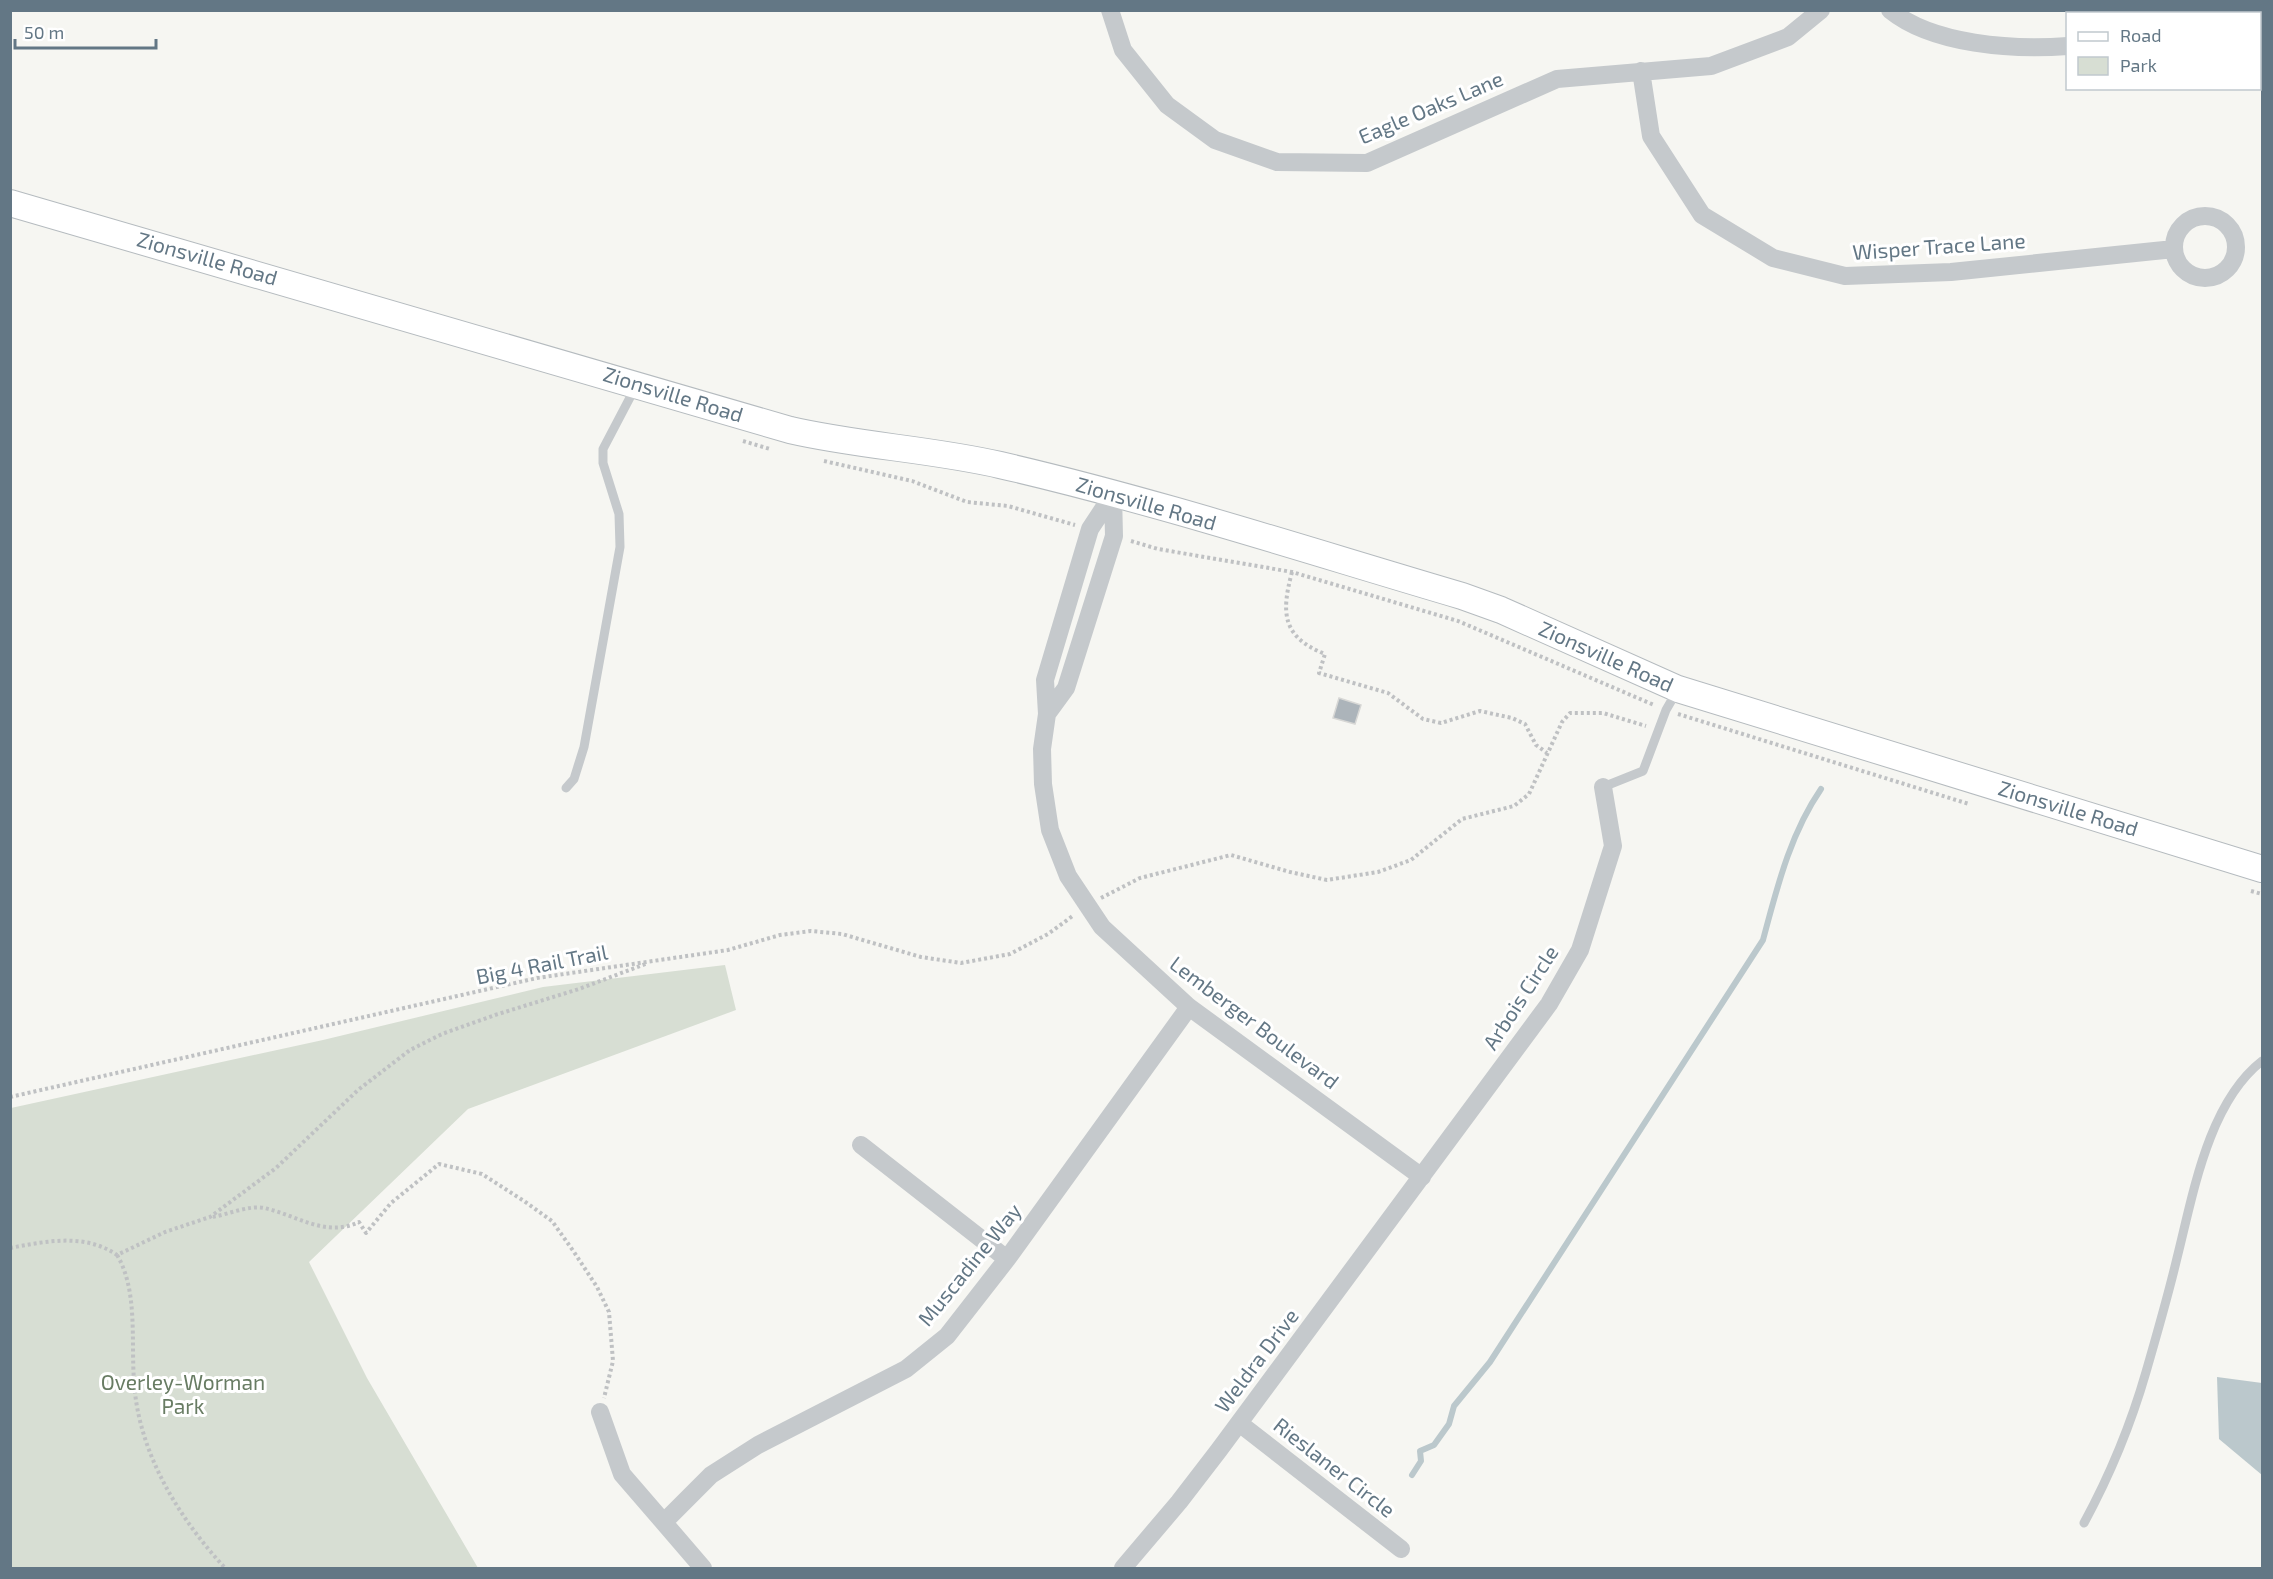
<svg xmlns="http://www.w3.org/2000/svg" width="2273" height="1579" font-family="'Exo 2',sans-serif">
<style>
.green{fill:#d7ded3}
.water{fill:#bbc8cc}
.lines{fill:none;stroke-linecap:round;stroke-linejoin:round}
.stream{stroke:#bbc8cc;stroke-width:6}
.building{fill:#acb4ba;stroke:#d7d7d5;stroke-width:1.5}
.secondary-casing{stroke:#b5bbbf;stroke-width:28}
.path{stroke:#bfc1c3;stroke-width:4;stroke-dasharray:3 3;stroke-linecap:butt}
.service{stroke:#c5c9cc;stroke-width:9}
.minor{stroke:#c5c9cc;stroke-width:18}
.secondary{stroke:#fff;stroke-width:26}
.labels{text-anchor:middle;stroke-width:6;stroke-linejoin:round;paint-order:stroke}
.street-label{font-size:21px;fill:#637785;stroke:#fff}
.park-label{font-size:21px;fill:#687c63;stroke:#fff}
</style>
<rect width="100%" height="100%" fill="#f6f6f2"/>
<path class="green" d="M 725,965 L 736,1010 L 468,1109 L 309,1262 L 367,1378 L 478,1568 L 11,1568 L 11,1108 L 323,1040 L 543,987 Z"/>
<path class="water" d="M 2217,1377 L 2262,1383 L 2262,1475 L 2219,1439 Z"/>
<g class="lines">
<path class="stream" d="M 1412,1475 L 1421,1461 L 1420,1451 L 1434,1445 L 1449,1424 L 1454,1406 L 1490,1362 L 1763,940 C 1777,888 1790,834 1821,789"/>
</g>
<path class="building" d="M 1339,698 L 1361,705 L 1355,724 L 1333,718 Z"/>
<g class="lines">
<defs>
<path id="secondary" d="M 10,203 L 790,430 C 859,446 931,449 1000,465 C 1156,501 1309,551 1462,596 L 1501,610 L 1678,689 L 2262,869"/>
</defs>
<use href="#secondary" class="secondary-casing"/>
<path class="path" d="M 743,441 L 770,449
M 824,461 L 912,481 L 967,502 L 1008,506 L 1075,525
M 1131,541 L 1158,549 L 1292,572 L 1458,621 L 1654,705
M 1292,572 C 1281,613 1282,637 1325,654 L 1319,673 L 1388,693 L 1423,719 L 1441,723 L 1480,711 L 1512,718 L 1525,724 L 1536,745 L 1547,753
M 1678,714 L 1969,804
M 2251,891 L 2262,894
M 1101,898 L 1140,878 L 1231,855 L 1290,872 L 1327,880 L 1378,872 L 1411,860 L 1462,819 L 1514,806 L 1529,794 L 1562,722 L 1570,713 L 1603,713 L 1646,726
M 10,1097 L 537,978 L 728,950 L 780,935 L 811,931 L 842,934 L 921,957 L 961,963 L 1010,954 L 1048,934 L 1074,915
M 213,1217 C 228,1214 250,1205 264,1208 C 297,1215 325,1238 359,1222 L 366,1233 L 391,1203 L 439,1164 L 482,1174 L 524,1201 L 552,1221 L 574,1252 L 597,1287 L 609,1312 L 613,1361 L 604,1398
M 10,1248 C 47,1241 85,1233 117,1255 L 165,1232 L 210,1217 L 276,1168 L 358,1090 L 410,1050 L 442,1034 L 495,1015 L 579,989 L 648,963
M 117,1255 C 138,1290 131,1341 134,1381 C 138,1452 178,1517 225,1568"/>
<path class="service" d="M 1603,787 L 1643,771 L 1666,710 L 1677,691
M 566,788 L 574,779 L 584,747 L 620,547 L 619,514 L 603,463 L 603,449 L 635,388
M 2084,1523 C 2110,1475 2131,1424 2146,1372 C 2157,1334 2168,1296 2177,1258 C 2193,1195 2208,1103 2262,1061"/>
<path class="minor" d="M 1110,10 L 1123,50 L 1167,105 L 1215,140 L 1277,162 L 1367,163 L 1557,79 L 1711,66 L 1788,37 L 1821,10
M 1890,10 C 1933,45 2013,50 2068,46
M 2181,14 L 2186,10
M 1641,71 L 1651,136 L 1702,215 L 1773,258 L 1845,276 L 1951,272 L 2174,249
M2174 247a31 31 0 1 1 62 0a31 31 0 1 1-62 0Z
M 1113,494 L 1090,529 L 1045,680 L 1047,714 L 1042,749 L 1043,784 L 1050,830 L 1068,876 L 1102,927 L 1189,1007 L 1422,1177
M 1047,714 L 1066,688 L 1114,536 L 1113,494
M 861,1145 L 1007,1259
M 600,1412 L 622,1474 L 703,1568
M 1239,1423 L 1401,1549
M 664,1522 L 711,1475 L 758,1445 L 906,1369 L 947,1336 L 1007,1259 L 1189,1007
M 1123,1568 L 1179,1502 L 1219,1450 L 1549,1004 L 1580,950 L 1613,846 L 1603,787"/>
<use href="#secondary" class="secondary"/>
</g>
<g class="labels">
<g class="street-label">
<text transform="translate(1431 108) rotate(-23)" y="7">Eagle Oaks Lane</text>
<text transform="translate(1939 247) rotate(-4)" y="7">Wisper Trace Lane</text>
<text transform="translate(207 259) rotate(16)" y="7">Zionsville Road</text>
<text transform="translate(673 395) rotate(17)" y="7">Zionsville Road</text>
<text transform="translate(1146 504) rotate(16)" y="7">Zionsville Road</text>
<text transform="translate(1606 657) rotate(24)" y="7">Zionsville Road</text>
<text transform="translate(2068 809) rotate(17)" y="7">Zionsville Road</text>
<text transform="translate(542 965) rotate(-11)" y="7">Big 4 Rail Trail</text>
<text transform="translate(1521 998) rotate(-57)" y="7">Arbois Circle</text>
<text transform="translate(1254 1023) rotate(37)" y="7">Lemberger Boulevard</text>
<text transform="translate(970 1265) rotate(-51)" y="7">Muscadine Way</text>
<text transform="translate(1257 1361) rotate(-53)" y="7">Weldra Drive</text>
<text transform="translate(1334 1468) rotate(38)" y="7">Rieslaner Circle</text>
</g>
<g class="park-label">
<text x="183" y="1390">Overley-Worman<tspan x="183" dy="24">Park</tspan></text>
</g>
</g>
<rect width="2273" height="1579" fill="none" stroke="#637785" stroke-width="24"/>
<rect x="2066" y="12" width="195" height="78" fill="#ffffff" stroke="#c1c9ce" stroke-width="1.5"/>
<rect x="2078" y="32" width="30" height="9" fill="#ffffff" stroke="#c1c9ce" stroke-width="1.5"/>
<text x="2120" y="42" font-size="18" fill="#637785">Road</text>
<rect x="2078" y="57" width="30" height="18" fill="#d7ded3" stroke="#c1c9ce" stroke-width="1.5"/>
<text x="2120" y="72" font-size="18" fill="#637785">Park</text>
<path d="M15 39v9h141v-9" fill="none" stroke="#637785" stroke-width="3"/>
<text x="24" y="39" font-size="18" fill="#637785" stroke="#ffffff" stroke-width="4.5" paint-order="stroke">50 m</text>
</svg>
